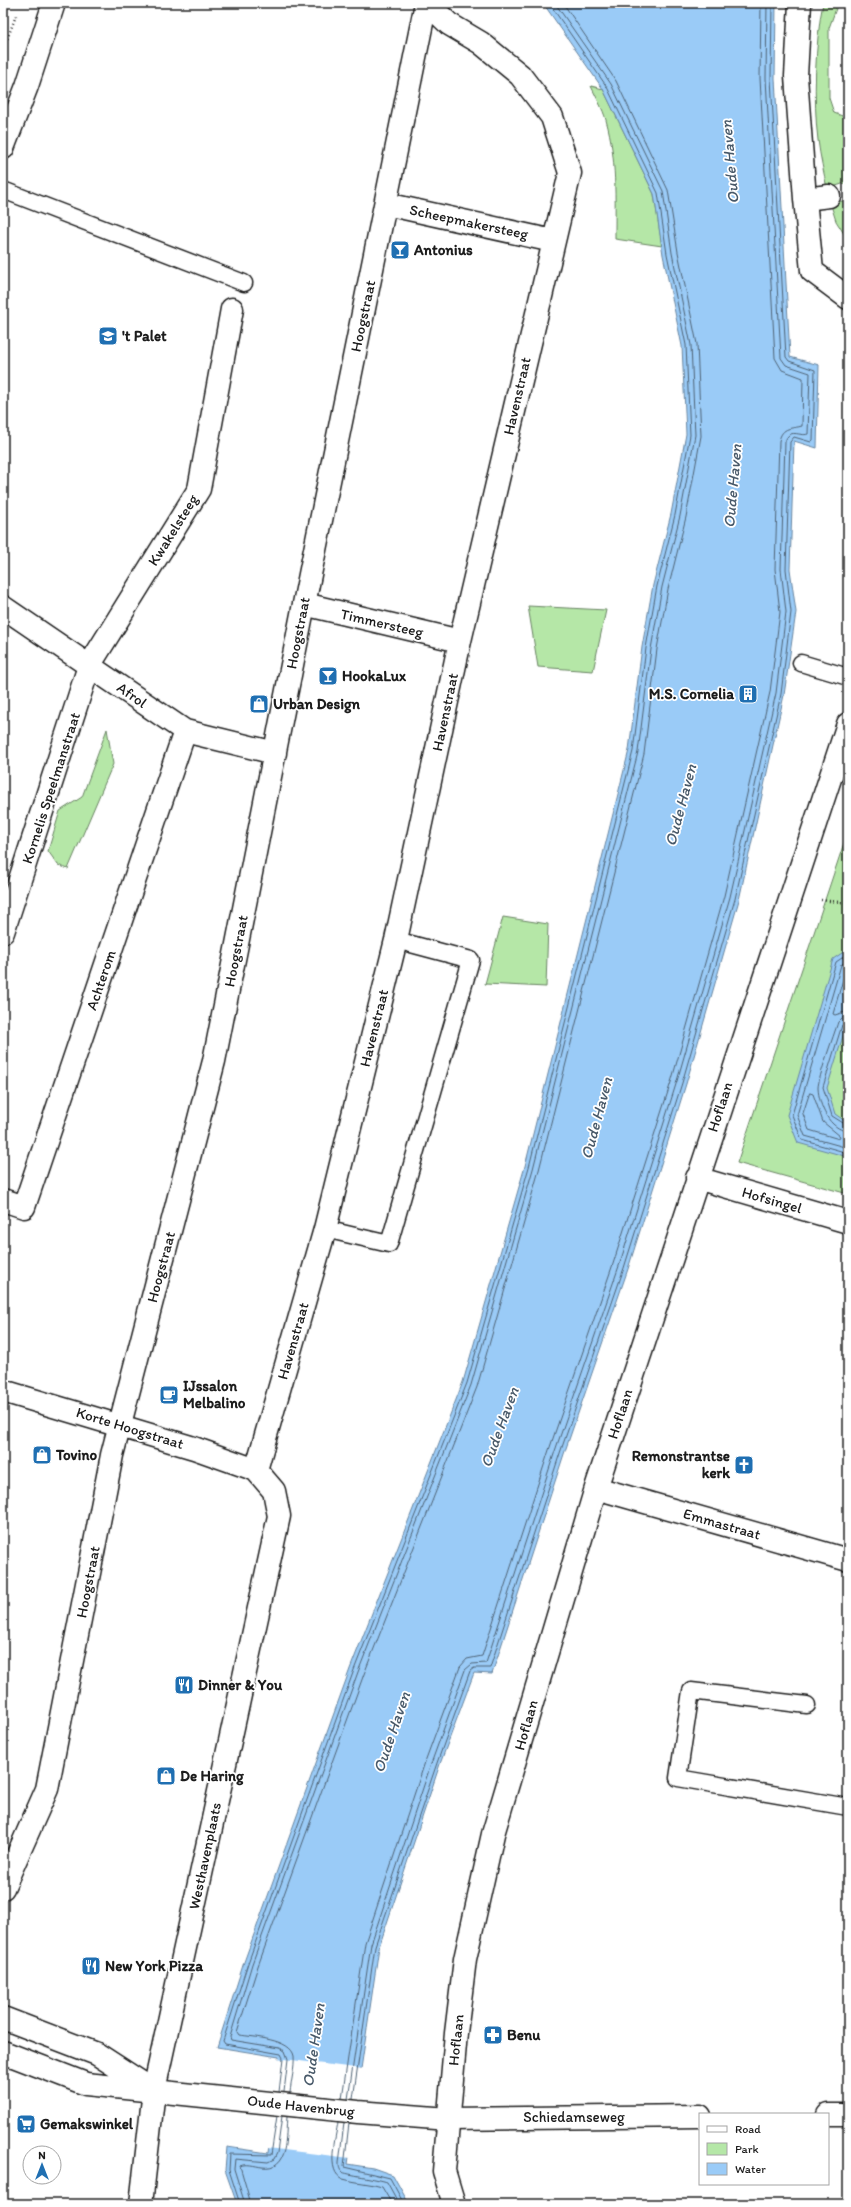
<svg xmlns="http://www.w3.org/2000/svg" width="851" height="2207" font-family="Itim,sans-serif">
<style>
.green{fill:#b5e7a7;stroke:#688262}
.water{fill:#9acbf7;stroke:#68859f}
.pier{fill:#fff}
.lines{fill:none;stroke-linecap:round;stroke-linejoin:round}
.shore{stroke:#4e6274;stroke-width:1}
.lane-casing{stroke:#1c1c1c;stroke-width:19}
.street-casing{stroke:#1c1c1c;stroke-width:25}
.secondary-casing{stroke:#1c1c1c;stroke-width:25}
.path{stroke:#1c1c1c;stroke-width:2.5;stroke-dasharray:1 3;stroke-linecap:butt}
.lane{stroke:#fff;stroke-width:16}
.street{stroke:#fff;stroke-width:22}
.secondary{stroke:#fff;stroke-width:22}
.labels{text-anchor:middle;stroke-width:3.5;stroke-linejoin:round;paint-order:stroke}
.street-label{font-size:15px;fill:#1c1c1c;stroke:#fff}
.poi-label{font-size:15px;font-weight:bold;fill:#1c1c1c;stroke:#fff;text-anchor:start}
.water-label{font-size:16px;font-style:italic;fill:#485969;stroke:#fff}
</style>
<rect width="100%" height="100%" fill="#fff"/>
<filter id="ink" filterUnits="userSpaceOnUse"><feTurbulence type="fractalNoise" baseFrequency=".025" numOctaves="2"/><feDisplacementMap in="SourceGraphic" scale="8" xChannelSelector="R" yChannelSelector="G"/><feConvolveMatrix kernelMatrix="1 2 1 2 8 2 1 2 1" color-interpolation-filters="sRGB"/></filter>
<g filter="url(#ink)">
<path class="green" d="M 823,3 L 838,3 L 829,28 L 829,98 L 834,113 L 848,118 L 848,182 L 827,189 C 824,172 820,157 818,140 C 813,101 815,42 823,3 Z
M 591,86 L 603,89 L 654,194 L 662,246 L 615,239 C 615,199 617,158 606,120 C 603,109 596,97 591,86 Z
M 844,201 L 848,201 L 848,240 L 836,221 L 830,202 Z
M 528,606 L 606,610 L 593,671 L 538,667 Z
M 107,729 L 113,764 L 68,869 L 58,865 L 48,851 L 60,811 L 82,797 Z
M 848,831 L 848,1194 L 737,1163 Z
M 503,917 L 548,924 L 546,987 L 485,984 Z"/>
<path class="water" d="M 543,3 L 776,3 L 775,78 L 790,357 L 819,365 L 817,448 L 794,441 L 790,569 L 796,612 L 784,695 L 739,900 L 686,1084 L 628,1269 L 564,1454 L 492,1674 L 474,1673 L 440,1764 L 379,1947 L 347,2164 L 373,2168 L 393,2175 L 409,2204 L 237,2204 L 225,2170 L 227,2147 L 268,2153 L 279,2057 L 217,2047 L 244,1962 L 350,1669 L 463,1382 L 525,1166 L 629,750 L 642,647 L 653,585 L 671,514 L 686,434 L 682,346 L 663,255 L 654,194 L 603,89 Z
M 848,949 L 848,1020 L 827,1088 L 835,1114 L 848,1123 L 848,1157 L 798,1143 L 787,1115 L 833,959 Z"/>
<path class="pier" d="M 276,2058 L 363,2069 L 350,2158 L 267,2148 Z"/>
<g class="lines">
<path class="shore" d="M 848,954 L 836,962 L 792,1115 L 802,1140 L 848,1153
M 848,960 L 841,965 L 797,1115 L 805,1136 L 848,1148
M 848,967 L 846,969 L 833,1014 L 835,1015 L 848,1011
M 848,1017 L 842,1018 L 838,1022 C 834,1035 818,1078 818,1088 C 819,1105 829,1130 848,1131
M 848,1022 L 842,1025 L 823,1087 L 832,1116 L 848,1126
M 810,1093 L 813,1094 L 823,1122 L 840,1136 L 839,1139 L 809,1130 L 803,1114 Z
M 279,2092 L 283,2058 L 281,2054 L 225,2044 L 223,2041 L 248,1963 L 354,1670 L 467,1383 L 529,1167 L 633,751 L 646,648 L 657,586 L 675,515 L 690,435 L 686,345 L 667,254 L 658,193 L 607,87 L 549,3
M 284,2092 L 288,2059 L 285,2051 L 280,2048 L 231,2040 L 230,2037 L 252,1964 L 358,1672 L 471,1385 L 533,1169 L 638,752 L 651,649 L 662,587 L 680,516 L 695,435 L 691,345 L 672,253 L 663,191 L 611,84 L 555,3
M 290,2093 C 291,2081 295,2067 294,2056 C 291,2039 253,2037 239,2035 L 237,2032 L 258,1966 L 364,1674 L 477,1387 L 539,1170 L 644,754 L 657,649 L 668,589 L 686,517 L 701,436 L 697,344 L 678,252 L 668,190 L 616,81 L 563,3
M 342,2098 L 365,1943 L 426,1759 L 460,1667 L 467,1659 L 482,1656 L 549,1450 L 613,1264 L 672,1079 L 724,896 L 770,692 L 780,612 L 775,569 L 779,441 C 782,426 792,429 802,426 L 803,378 L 782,370 L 775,358 L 760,78 L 761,3
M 348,2099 L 371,1944 L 432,1761 L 465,1670 L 472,1664 L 486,1663 L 555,1451 L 619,1266 L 677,1081 L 730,897 L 776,693 L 786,612 L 781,569 L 785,442 C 789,427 800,437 808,434 L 810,373 L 786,365 L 781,358 L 766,78 L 767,3
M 353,2099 L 375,1946 L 437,1763 L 470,1671 L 474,1668 L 490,1668 L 560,1453 L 624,1268 L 682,1083 L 735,899 L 781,694 L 791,612 L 786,569 L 790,442 L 794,437 L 811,442 L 813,440 L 815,370 L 789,361 L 786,357 L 771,78 L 772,3
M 338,2122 C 336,2137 325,2172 343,2179 C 356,2183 370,2183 382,2187 L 392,2204
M 344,2123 L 339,2163 C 339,2166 339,2169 342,2172 C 345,2174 379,2179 387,2182 L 399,2204
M 349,2123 L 344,2167 L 390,2178 L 404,2204
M 240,2204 L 229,2170 L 230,2154 L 271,2155 L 277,2116
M 245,2204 L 234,2169 L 235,2159 L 268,2162 L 274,2159 L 277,2153 L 282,2116
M 251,2204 L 240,2166 C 246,2163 255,2166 262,2167 C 289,2171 285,2136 287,2117"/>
<defs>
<path id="lane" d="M 3,190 L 244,283
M 801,663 L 848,677
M 325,1229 L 389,1244 L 471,960 L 396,940
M 807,1705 L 691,1691 L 678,1778 L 848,1807"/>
<path id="street" d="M 800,3 L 796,76 L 805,199 L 829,196
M 3,148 L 27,86 L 54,3
M 805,199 L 812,271 L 848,298
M 386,204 L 553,241
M 304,604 L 460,641
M 3,607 L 185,731 L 275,753
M 3,932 L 89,666 L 199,489 L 232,309
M 697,1178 L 848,1222
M 3,1200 L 24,1207 L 185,731
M 3,1391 L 194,1448 L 256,1470 L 274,1491 L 279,1516 L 154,2090 L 141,2204
M 256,1470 L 325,1229 L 396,940 L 460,641 L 570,173 L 552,117 L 520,75 L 481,43 L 449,24 L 427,3
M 596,1488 L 848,1560
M 3,1888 L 47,1789 L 112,1455 L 214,1061 L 304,604 L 426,3
M 454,2204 L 444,2171 L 456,2033 L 465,1959 L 493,1834 L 596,1488 L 848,724"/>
<path id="secondary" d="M 3,2018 L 97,2054 L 151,2089
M 3,2052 L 86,2084 L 358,2112 L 448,2119 L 700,2116
M 828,2115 L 848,2115"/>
</defs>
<use href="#lane" class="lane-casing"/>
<use href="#street" class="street-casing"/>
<use href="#secondary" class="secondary-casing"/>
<path class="path" d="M 3,50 L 17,13
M 821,900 L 848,903"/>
<use href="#lane" class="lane"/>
<use href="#street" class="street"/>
<use href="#secondary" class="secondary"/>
</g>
</g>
<defs>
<symbol id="bar-square" viewBox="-11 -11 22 22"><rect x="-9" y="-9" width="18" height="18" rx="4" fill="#1f6fb2" stroke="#fff"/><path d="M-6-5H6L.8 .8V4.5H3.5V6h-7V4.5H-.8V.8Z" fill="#fff"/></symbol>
<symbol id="school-square" viewBox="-11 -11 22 22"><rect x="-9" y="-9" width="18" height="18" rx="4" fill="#1f6fb2" stroke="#fff"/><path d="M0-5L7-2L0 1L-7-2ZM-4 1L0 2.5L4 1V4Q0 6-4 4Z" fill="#fff"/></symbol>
<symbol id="building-square" viewBox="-11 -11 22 22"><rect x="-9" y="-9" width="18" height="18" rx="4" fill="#1f6fb2" stroke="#fff"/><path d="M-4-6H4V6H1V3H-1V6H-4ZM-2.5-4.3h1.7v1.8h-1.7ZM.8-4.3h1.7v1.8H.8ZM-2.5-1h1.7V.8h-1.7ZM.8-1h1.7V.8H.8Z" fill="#fff"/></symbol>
<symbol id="shop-square" viewBox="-11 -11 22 22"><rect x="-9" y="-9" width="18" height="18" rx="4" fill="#1f6fb2" stroke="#fff"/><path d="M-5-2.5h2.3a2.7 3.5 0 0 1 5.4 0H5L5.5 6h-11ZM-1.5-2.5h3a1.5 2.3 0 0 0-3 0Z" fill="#fff"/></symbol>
<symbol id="cafe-square" viewBox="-11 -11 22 22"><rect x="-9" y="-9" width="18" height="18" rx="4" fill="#1f6fb2" stroke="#fff"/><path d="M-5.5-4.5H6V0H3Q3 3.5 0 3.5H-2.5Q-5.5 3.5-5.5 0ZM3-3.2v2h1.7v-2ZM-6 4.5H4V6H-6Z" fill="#fff"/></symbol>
<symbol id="church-square" viewBox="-11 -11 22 22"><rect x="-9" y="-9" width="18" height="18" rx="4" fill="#1f6fb2" stroke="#fff"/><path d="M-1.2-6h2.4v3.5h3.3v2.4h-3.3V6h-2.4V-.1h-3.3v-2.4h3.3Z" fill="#fff"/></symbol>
<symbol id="restaurant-square" viewBox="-11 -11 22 22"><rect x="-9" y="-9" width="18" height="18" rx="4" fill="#1f6fb2" stroke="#fff"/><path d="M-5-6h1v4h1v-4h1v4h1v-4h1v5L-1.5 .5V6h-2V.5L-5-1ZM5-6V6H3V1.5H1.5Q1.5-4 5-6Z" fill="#fff"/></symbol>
<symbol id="pharmacy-square" viewBox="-11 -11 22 22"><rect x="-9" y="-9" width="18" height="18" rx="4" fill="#1f6fb2" stroke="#fff"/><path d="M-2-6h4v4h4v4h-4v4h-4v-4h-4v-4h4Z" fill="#fff"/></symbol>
<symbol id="supermarket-square" viewBox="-11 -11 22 22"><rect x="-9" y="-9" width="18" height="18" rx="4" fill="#1f6fb2" stroke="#fff"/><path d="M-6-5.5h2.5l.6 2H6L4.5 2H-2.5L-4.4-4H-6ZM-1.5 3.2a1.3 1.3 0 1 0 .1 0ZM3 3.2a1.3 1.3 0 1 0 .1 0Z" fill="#fff"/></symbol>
</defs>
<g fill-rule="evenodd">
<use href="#bar-square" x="389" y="239" width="22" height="22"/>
<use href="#school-square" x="97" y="325" width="22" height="22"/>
<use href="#bar-square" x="317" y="665" width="22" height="22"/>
<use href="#building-square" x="737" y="683" width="22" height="22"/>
<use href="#shop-square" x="248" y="693" width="22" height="22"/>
<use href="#cafe-square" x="158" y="1384" width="22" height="22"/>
<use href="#shop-square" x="31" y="1444" width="22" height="22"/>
<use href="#church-square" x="733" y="1454" width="22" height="22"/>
<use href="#restaurant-square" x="173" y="1674" width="22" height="22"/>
<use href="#shop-square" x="155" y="1765" width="22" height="22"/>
<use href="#restaurant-square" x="80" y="1955" width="22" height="22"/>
<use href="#pharmacy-square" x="482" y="2024" width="22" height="22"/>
<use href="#supermarket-square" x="15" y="2113" width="22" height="22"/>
</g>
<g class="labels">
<g class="street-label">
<text transform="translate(469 222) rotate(12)" y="5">Scheepmakersteeg</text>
<text transform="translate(363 316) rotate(-78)" y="5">Hoogstraat</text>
<text transform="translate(517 396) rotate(-77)" y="5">Havenstraat</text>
<text transform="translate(173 530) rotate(-58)" y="5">Kwakelsteeg</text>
<text transform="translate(382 623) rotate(13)" y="5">Timmersteeg</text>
<text transform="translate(298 633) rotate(-79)" y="5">Hoogstraat</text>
<text transform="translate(132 695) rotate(35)" y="5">Afrol</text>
<text transform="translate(445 712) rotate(-78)" y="5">Havenstraat</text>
<text transform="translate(51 788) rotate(-72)" y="5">Kornelis Speelmanstraat</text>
<text transform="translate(236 951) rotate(-79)" y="5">Hoogstraat</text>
<text transform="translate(101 980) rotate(-71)" y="5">Achterom</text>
<text transform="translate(374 1028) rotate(-76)" y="5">Havenstraat</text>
<text transform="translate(720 1107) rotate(-72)" y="5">Hoflaan</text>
<text transform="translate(772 1200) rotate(16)" y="5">Hofsingel</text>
<text transform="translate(161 1267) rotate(-75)" y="5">Hoogstraat</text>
<text transform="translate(293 1341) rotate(-74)" y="5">Havenstraat</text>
<text transform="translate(620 1414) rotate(-72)" y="5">Hoflaan</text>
<text transform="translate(130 1428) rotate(17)" y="5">Korte Hoogstraat</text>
<text transform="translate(722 1524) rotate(16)" y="5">Emmastraat</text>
<text transform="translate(88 1582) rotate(-79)" y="5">Hoogstraat</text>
<text transform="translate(526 1725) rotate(-74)" y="5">Hoflaan</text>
<text transform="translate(205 1856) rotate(-78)" y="5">Westhavenplaats</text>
<text transform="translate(456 2040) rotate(-84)" y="5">Hoflaan</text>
<text transform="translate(301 2106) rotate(6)" y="5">Oude Havenbrug</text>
<text x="574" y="2122">Schiedamseweg</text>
</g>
<g class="poi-label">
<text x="414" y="255">Antonius</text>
<text x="122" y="341">'t Palet</text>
<text x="342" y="681">HookaLux</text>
<text x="734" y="699" text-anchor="end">M.S. Cornelia</text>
<text x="273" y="709">Urban Design</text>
<text x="183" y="1391">IJssalon<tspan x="183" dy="17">Melbalino</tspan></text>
<text x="56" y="1460">Tovino</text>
<text x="730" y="1461" text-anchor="end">Remonstrantse<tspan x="730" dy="17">kerk</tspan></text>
<text x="198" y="1690">Dinner &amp; You</text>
<text x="180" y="1781">De Haring</text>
<text x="105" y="1971">New York Pizza</text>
<text x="507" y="2040">Benu</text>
<text x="40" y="2129">Gemakswinkel</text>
</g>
<g class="water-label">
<text transform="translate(729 162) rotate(-95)" y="6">Oude Haven</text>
<text transform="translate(732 486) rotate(-85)" y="6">Oude Haven</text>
<text transform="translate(680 805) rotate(-75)" y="6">Oude Haven</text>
<text transform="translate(596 1118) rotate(-75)" y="6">Oude Haven</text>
<text transform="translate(499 1427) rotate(-70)" y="6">Oude Haven</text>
<text transform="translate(391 1732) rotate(-71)" y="6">Oude Haven</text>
<text transform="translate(313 2045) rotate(-82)" y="6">Oude Haven</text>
</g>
</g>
<rect width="851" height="2207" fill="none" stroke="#fff" stroke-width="16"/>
<rect x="8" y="8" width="835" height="2191" fill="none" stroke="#1c1c1c" stroke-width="1.5" filter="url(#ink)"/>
<rect x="699" y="2113" width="130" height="72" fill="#ffffff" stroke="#a4a4a4"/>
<rect x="707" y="2126" width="20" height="6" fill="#ffffff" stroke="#a4a4a4"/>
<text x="735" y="2133" font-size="12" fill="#1c1c1c">Road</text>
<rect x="707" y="2143" width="20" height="12" fill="#b5e7a7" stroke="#a4a4a4"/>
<text x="735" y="2153" font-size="12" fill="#1c1c1c">Park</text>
<rect x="707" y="2163" width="20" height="12" fill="#9acbf7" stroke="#a4a4a4"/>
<text x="735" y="2173" font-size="12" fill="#1c1c1c">Water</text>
<g transform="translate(42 2165)"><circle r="19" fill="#ffffff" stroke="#a4a4a4"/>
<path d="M0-3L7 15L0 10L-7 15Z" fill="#1f6fb2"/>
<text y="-6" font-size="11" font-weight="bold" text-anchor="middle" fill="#1c1c1c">N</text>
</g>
</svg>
